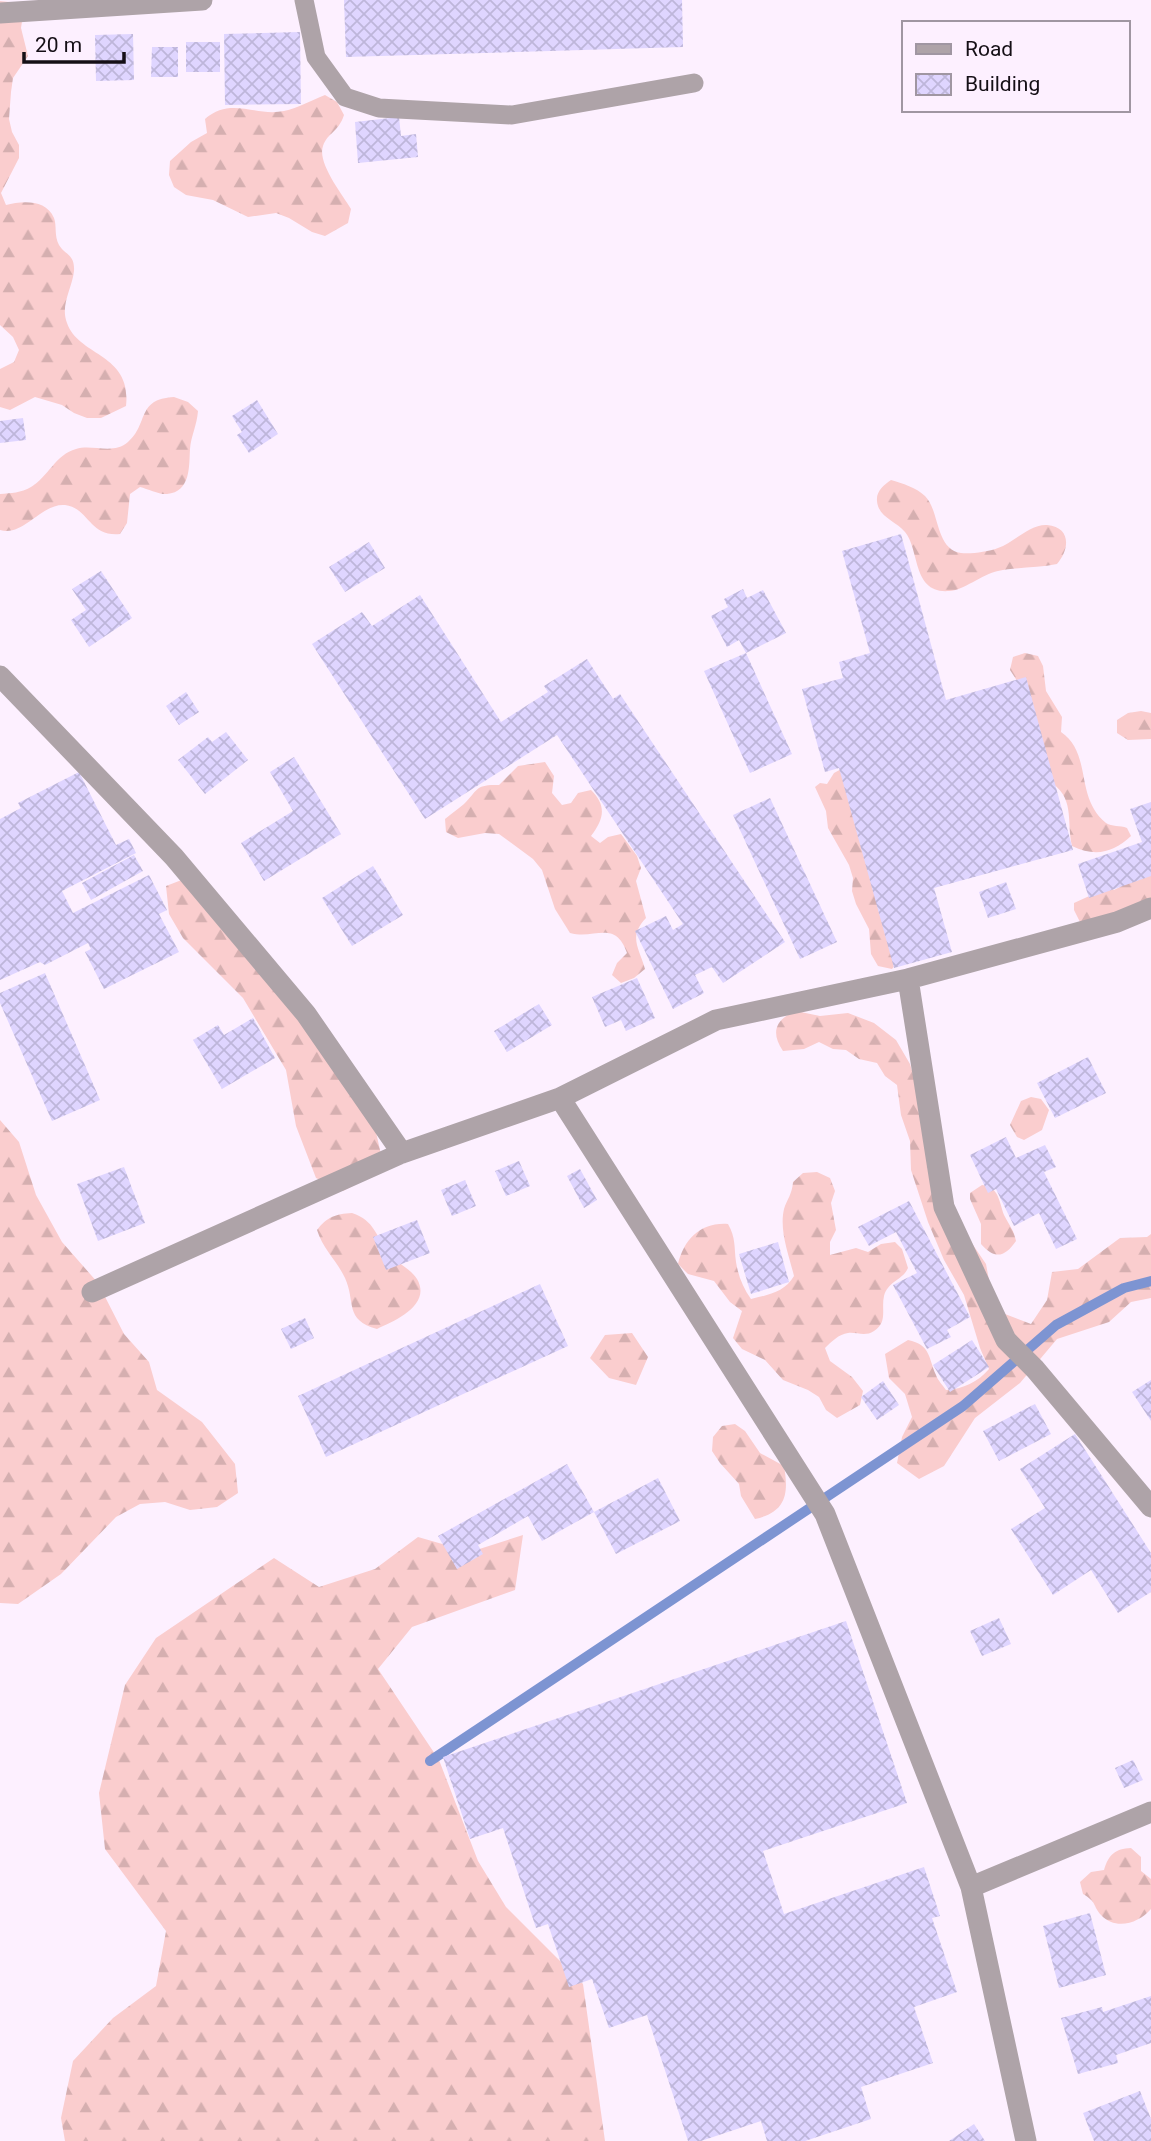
<svg xmlns="http://www.w3.org/2000/svg" width="1151" height="2141" font-family="Roboto,sans-serif">
<style>
.forest{fill:url(#forest-firs)}
.lines{fill:none;stroke-linecap:round;stroke-linejoin:round}
.stream{stroke:#7d94d2;stroke-width:10}
.building{fill:url(#building-cross-hatch)}
.lane{stroke:#aea3a8;stroke-width:19}
.street{stroke:#aea3a8;stroke-width:21}
</style>
<defs>
<pattern id="forest-firs" width="22" height="20" patternUnits="userSpaceOnUse" patternTransform="scale(1.75)"><rect width="22" height="20" fill="#facdce"/><path d="M5 1l3.5 6h-7zM16 11l3.5 6h-7z" fill="#d5afb0"/></pattern>
<pattern id="building-cross-hatch" width="8" height="8" patternUnits="userSpaceOnUse" patternTransform="scale(1.75)"><rect width="8" height="8" fill="#dfd5ff"/><path d="M0 0l8 8M0 8l8-8" fill="none" stroke="#beb6da"/></pattern>
</defs>
<rect width="100%" height="100%" fill="#fdf0ff"/>
<path class="forest" d="M 0,1 L 18,3 L 23,15 L 21,28 L 28,56 L 13,78 L 11,92 L 9,119 L 12,132 L 19,145 L 19,158 L 1,193 L 6,205 C 22,201 46,199 54,218 C 57,226 54,236 59,245 C 65,255 75,254 74,271 C 72,289 60,305 67,323 C 79,357 132,353 126,406 L 101,418 L 87,418 L 74,413 L 62,405 L 35,397 L 10,410 L 0,407 L 0,369 L 14,362 L 19,350 L 13,337 L 0,325 Z
M 325,95 L 337,102 L 344,115 C 338,133 328,132 323,146 C 317,163 342,194 351,209 L 348,223 L 325,236 L 312,232 L 289,218 L 276,213 L 248,217 L 213,200 L 186,195 L 174,187 L 169,175 L 170,161 L 191,142 L 207,133 L 205,119 C 231,96 255,117 284,111 C 298,108 312,100 325,95 Z
M 174,397 L 188,402 L 198,411 C 197,425 191,436 190,449 C 189,466 191,492 167,494 C 160,495 148,489 140,487 L 130,494 L 127,523 L 120,534 C 89,537 89,508 65,505 C 41,503 24,537 0,530 L 0,494 C 11,493 21,493 31,487 C 48,477 56,454 76,449 C 92,444 114,455 128,442 C 149,424 136,399 174,397 Z
M 891,480 C 902,483 917,488 925,496 C 940,511 935,549 961,553 C 971,554 988,552 998,548 C 1014,543 1029,524 1047,525 C 1071,527 1070,549 1057,564 C 1038,568 1017,567 998,571 C 982,574 963,591 949,591 C 912,594 920,550 905,532 C 896,521 878,517 877,501 C 876,491 884,485 891,480 Z
M 1025,653 L 1038,656 L 1043,666 L 1046,691 L 1062,717 L 1061,732 C 1093,754 1074,797 1106,823 C 1112,827 1120,825 1127,828 L 1131,836 C 1113,853 1095,857 1072,846 C 1066,819 1076,798 1048,780 L 1025,693 L 1010,670 L 1013,657 Z
M 1141,711 L 1151,713 L 1151,739 L 1128,740 L 1117,733 L 1117,720 L 1128,713 Z
M 545,762 L 554,776 L 552,793 L 562,805 L 571,803 L 578,793 L 591,790 C 607,806 604,819 591,836 L 600,843 L 608,837 L 621,834 L 637,856 L 641,868 L 636,881 L 646,918 C 628,937 639,947 645,969 L 634,978 L 621,983 L 612,975 L 617,963 L 627,953 C 615,919 595,940 570,933 L 555,909 L 542,870 L 533,859 L 499,834 L 485,833 L 458,838 L 446,832 L 445,819 C 451,814 458,809 464,804 C 478,790 475,784 499,785 L 518,766 Z
M 845,767 L 900,958 L 892,969 L 878,966 L 871,954 L 869,929 L 856,904 L 852,891 L 853,878 L 849,865 L 828,828 L 826,811 L 815,787 L 820,783 L 827,784 L 834,773 Z
M 1151,847 L 1151,905 L 1080,922 L 1074,910 L 1074,903 L 1109,887 L 1114,890 L 1120,887 Z
M 192,876 L 214,891 L 376,1132 L 382,1159 L 364,1180 L 343,1191 L 316,1178 L 296,1126 L 286,1070 L 243,998 L 183,938 L 169,914 L 166,886 Z
M 796,1011 L 820,1016 L 848,1013 L 874,1023 L 896,1040 L 910,1064 L 956,1220 L 986,1264 L 991,1291 L 1005,1314 L 1031,1324 L 1047,1300 L 1052,1272 L 1078,1269 L 1120,1238 L 1147,1237 L 1151,1234 L 1151,1298 L 1131,1302 L 1109,1322 L 1057,1339 L 1020,1383 L 975,1418 L 944,1466 L 919,1479 L 897,1463 L 902,1437 L 912,1417 L 905,1394 L 889,1378 L 885,1354 L 908,1340 C 931,1345 928,1357 936,1375 C 938,1381 943,1385 946,1390 C 963,1389 978,1382 989,1369 L 980,1348 L 964,1295 L 944,1260 L 928,1222 L 911,1170 L 910,1141 L 901,1115 L 897,1085 L 885,1076 L 877,1063 L 859,1059 L 846,1050 L 833,1049 L 819,1042 L 804,1049 L 783,1051 C 770,1032 776,1019 796,1011 Z
M 1031,1097 L 1041,1099 L 1049,1110 L 1042,1130 L 1024,1140 L 1017,1137 L 1010,1125 L 1021,1101 Z
M 0,1120 L 19,1142 L 36,1195 L 62,1242 L 98,1283 L 124,1334 L 149,1362 L 157,1390 L 202,1422 L 235,1464 L 238,1493 L 217,1507 L 190,1510 L 165,1502 L 140,1504 L 116,1517 L 61,1574 L 18,1604 L 0,1603 Z
M 817,1172 L 830,1178 L 835,1191 L 831,1203 L 836,1230 L 830,1242 L 830,1255 L 856,1248 L 868,1252 L 881,1244 L 895,1242 L 902,1249 L 908,1268 C 903,1280 888,1281 884,1296 C 881,1309 888,1322 874,1331 C 865,1337 857,1332 848,1333 C 839,1334 831,1342 825,1348 L 830,1361 L 852,1377 L 863,1391 L 860,1405 L 837,1418 L 826,1410 L 819,1397 L 808,1390 L 783,1380 L 765,1360 L 742,1349 L 733,1338 L 742,1311 L 730,1302 L 714,1281 L 688,1274 L 678,1264 C 684,1239 701,1222 728,1224 C 736,1238 734,1247 736,1262 C 738,1275 743,1288 751,1299 C 768,1295 785,1292 794,1276 C 789,1255 779,1231 784,1209 C 787,1199 792,1195 793,1182 L 803,1173 Z
M 982,1185 C 999,1187 999,1201 1004,1215 C 1009,1225 1014,1230 1016,1241 C 1005,1257 995,1260 981,1244 L 981,1224 L 970,1199 L 970,1193 Z
M 352,1213 C 375,1221 375,1235 388,1252 C 396,1263 410,1268 417,1279 C 432,1305 395,1321 377,1329 C 344,1320 356,1302 345,1278 C 337,1261 323,1249 317,1230 C 327,1217 335,1214 352,1213 Z
M 632,1333 L 648,1357 L 636,1385 L 609,1378 L 590,1358 L 605,1335 Z
M 735,1424 L 745,1431 L 760,1453 L 784,1466 C 789,1494 786,1512 755,1519 L 741,1496 L 739,1484 L 720,1463 L 712,1451 L 713,1437 L 722,1426 Z
M 523,1535 L 515,1590 L 412,1627 L 378,1669 L 439,1760 L 478,1861 L 506,1907 L 583,1984 L 605,2141 L 65,2141 L 61,2118 L 73,2061 L 113,2018 L 156,1986 L 166,1931 L 105,1849 L 99,1793 L 125,1685 L 156,1638 L 274,1558 L 319,1587 L 375,1569 L 418,1537 L 470,1552 Z
M 1131,1848 L 1141,1857 L 1141,1871 L 1151,1879 L 1151,1909 C 1139,1923 1116,1931 1101,1915 C 1092,1905 1098,1903 1083,1894 L 1080,1882 L 1091,1872 L 1104,1870 C 1109,1854 1115,1849 1131,1848 Z"/>
<g class="lines">
<path class="stream" d="M 430,1761 L 963,1406 L 1056,1325 L 1124,1288 L 1151,1281"/>
</g>
<path class="building" d="M 344,0 L 682,0 L 683,47 L 346,57 Z
M 300,32 L 301,104 L 225,105 L 224,34 Z
M 133,34 L 134,80 L 96,81 L 95,35 Z
M 186,42 L 220,42 L 220,72 L 186,72 Z
M 152,47 L 178,47 L 178,77 L 151,77 Z
M 399,117 L 401,136 L 416,134 L 418,157 L 358,163 L 355,122 Z
M 257,400 L 278,434 L 249,453 L 237,435 L 242,432 L 232,416 Z
M 23,418 L 26,440 L 0,443 L 0,421 Z
M 901,534 L 946,700 L 1026,677 L 1073,850 L 934,888 L 952,952 L 894,968 L 839,768 L 825,772 L 802,689 L 843,678 L 839,662 L 870,653 L 842,551 Z
M 369,542 L 385,568 L 345,592 L 329,567 Z
M 101,571 L 132,618 L 89,647 L 71,620 L 86,610 L 72,589 Z
M 743,589 L 747,598 L 763,590 L 786,633 L 746,653 L 739,640 L 727,647 L 711,616 L 728,607 L 724,599 Z
M 420,595 L 501,722 L 548,692 L 544,686 L 587,659 L 613,699 L 620,694 L 785,942 L 723,983 L 712,967 L 695,975 L 704,993 L 673,1009 L 635,931 L 666,916 L 673,930 L 683,924 L 557,735 L 425,819 L 312,644 L 362,612 L 372,626 Z
M 746,653 L 792,754 L 750,773 L 704,671 Z
M 186,692 L 199,712 L 179,725 L 166,706 Z
M 226,732 L 248,760 L 205,794 L 178,760 L 208,737 L 212,742 Z
M 294,757 L 341,834 L 264,881 L 241,843 L 293,811 L 270,772 Z
M 79,772 L 116,845 L 129,839 L 136,853 L 62,891 L 73,913 L 149,875 L 167,910 L 159,914 L 179,952 L 104,989 L 85,952 L 91,949 L 88,943 L 45,965 L 40,962 L 0,980 L 0,819 L 21,808 L 18,803 Z
M 770,798 L 837,942 L 800,959 L 733,815 Z
M 1151,802 L 1151,876 L 1089,898 L 1078,864 L 1142,842 L 1130,809 Z
M 134,855 L 143,871 L 91,900 L 82,883 Z
M 373,866 L 403,915 L 352,946 L 322,898 Z
M 1006,882 L 1016,909 L 988,918 L 979,892 Z
M 45,973 L 100,1100 L 52,1121 L 0,1003 L 0,993 Z
M 637,978 L 655,1018 L 626,1031 L 621,1020 L 605,1027 L 592,997 Z
M 539,1004 L 552,1025 L 507,1052 L 494,1031 Z
M 253,1018 L 275,1058 L 222,1089 L 193,1040 L 218,1025 L 224,1035 Z
M 1088,1057 L 1106,1093 L 1055,1118 L 1037,1083 Z
M 1006,1137 L 1016,1158 L 1045,1145 L 1056,1167 L 1044,1172 L 1077,1239 L 1056,1249 L 1039,1213 L 1014,1226 L 996,1189 L 988,1193 L 970,1155 Z
M 519,1161 L 530,1186 L 506,1196 L 495,1171 Z
M 124,1167 L 145,1223 L 98,1241 L 77,1184 Z
M 580,1169 L 597,1200 L 584,1208 L 567,1176 Z
M 465,1180 L 476,1206 L 452,1216 L 441,1190 Z
M 909,1201 L 970,1317 L 947,1330 L 951,1337 L 927,1349 L 893,1285 L 917,1273 L 896,1232 L 869,1246 L 858,1227 Z
M 417,1220 L 430,1253 L 386,1270 L 373,1237 Z
M 778,1242 L 789,1282 L 751,1294 L 739,1254 Z
M 540,1284 L 568,1346 L 326,1457 L 298,1396 Z
M 305,1318 L 314,1338 L 291,1349 L 281,1329 Z
M 972,1340 L 989,1367 L 950,1392 L 933,1365 Z
M 1151,1380 L 1151,1421 L 1132,1392 Z
M 883,1381 L 899,1405 L 877,1420 L 861,1397 Z
M 1035,1404 L 1051,1434 L 999,1461 L 983,1431 Z
M 1075,1434 L 1151,1553 L 1151,1592 L 1118,1613 L 1091,1570 L 1053,1595 L 1011,1529 L 1045,1508 L 1020,1469 Z
M 567,1464 L 594,1512 L 542,1541 L 528,1516 L 478,1545 L 483,1554 L 457,1569 L 438,1536 Z
M 658,1478 L 680,1521 L 616,1554 L 594,1512 Z
M 999,1618 L 1011,1644 L 982,1656 L 970,1631 Z
M 846,1621 L 907,1803 L 763,1851 L 784,1914 L 924,1867 L 940,1916 L 932,1918 L 957,1992 L 914,2007 L 933,2063 L 861,2087 L 871,2119 L 805,2141 L 767,2141 L 761,2121 L 701,2141 L 688,2141 L 647,2015 L 609,2028 L 592,1979 L 569,1987 L 548,1924 L 536,1928 L 503,1828 L 470,1839 L 443,1757 Z
M 1133,1760 L 1143,1780 L 1124,1788 L 1115,1768 Z
M 1090,1913 L 1106,1975 L 1059,1988 L 1043,1926 Z
M 1151,1996 L 1151,2043 L 1116,2055 L 1118,2063 L 1078,2074 L 1061,2018 L 1102,2007 L 1103,2012 Z
M 1140,2091 L 1151,2119 L 1151,2141 L 1094,2141 L 1083,2113 Z
M 974,2124 L 985,2141 L 949,2141 Z"/>
<g class="lines">
<path class="lane" d="M 304,0 L 316,57 L 345,97 L 379,108 L 512,115 L 694,83"/>
<path class="street" d="M 0,13 L 202,0
M 0,676 L 174,857 L 306,1014 L 402,1153
M 908,979 L 944,1207 L 1006,1340 L 1035,1369 L 1151,1507
M 560,1098 L 825,1514 L 971,1887 L 1026,2141
M 92,1292 L 402,1153 L 560,1098 L 716,1020 L 908,979 L 1117,922 L 1151,908
M 971,1887 L 1151,1812"/>
</g>
<rect x="902" y="21" width="228" height="91" fill="#fdf0ff" stroke="#a096a2" stroke-width="2"/>
<rect x="916" y="44" width="35" height="10" fill="#aea3a8" stroke="#a096a2" stroke-width="2"/>
<text x="965" y="56" font-size="21" fill="#150f16">Road</text>
<rect x="916" y="74" width="35" height="21" fill="url(#building-cross-hatch)" stroke="#a096a2" stroke-width="2"/>
<text x="965" y="91" font-size="21" fill="#150f16">Building</text>
<path d="M24 52v10h100v-10" fill="none" stroke="#150f16" stroke-width="3.5"/>
<text x="35" y="52" font-size="21" fill="#150f16" stroke="#fdf0ff" stroke-width="5" paint-order="stroke">20 m</text>
</svg>
